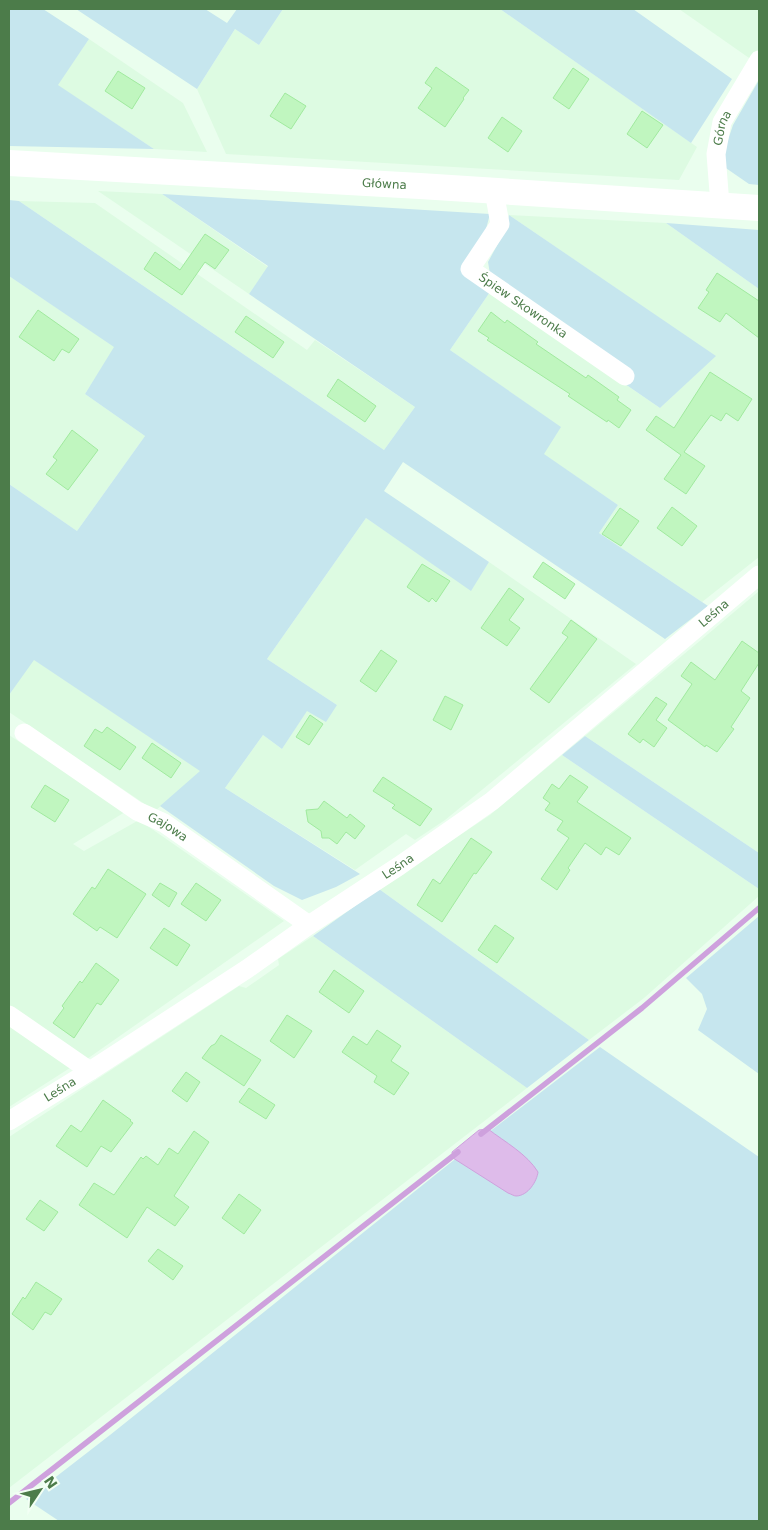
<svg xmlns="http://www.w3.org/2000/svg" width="768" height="1530" font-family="'DejaVu Sans',sans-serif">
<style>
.residential{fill:#ddfbe2}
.green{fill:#c6e6ee}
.water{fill:#debbea;stroke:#cea1dd}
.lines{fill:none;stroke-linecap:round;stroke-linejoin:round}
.stream{stroke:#cea1dd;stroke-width:5.5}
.building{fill:#c0f6bf;stroke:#a0ea9e}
.minor{stroke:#fff;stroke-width:19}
.secondary{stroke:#fff;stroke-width:26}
.labels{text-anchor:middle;stroke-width:5;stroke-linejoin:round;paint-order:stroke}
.street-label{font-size:12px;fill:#4c7c4a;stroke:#f2fff4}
</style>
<rect width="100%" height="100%" fill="#eafeee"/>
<path class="residential" d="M 283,9 L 500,9 L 697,147 L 679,180 L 226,154 L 197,89 L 235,29 L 259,45 Z
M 679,9 L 759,9 L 759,49 L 752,60 Z
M 89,39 L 183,103 L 207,152 L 154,149 L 57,85 Z
M 98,191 L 162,194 L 268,267 L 249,294 Z
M 19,201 L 95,203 L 307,350 L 315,340 L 415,407 L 384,450 Z
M 509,215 L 666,223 L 759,289 L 759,557 L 702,602 L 599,533 L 618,505 L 543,454 L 560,427 L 450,350 L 490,292 L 660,408 L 715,356 Z
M 9,276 L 115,347 L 85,394 L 145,436 L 77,531 L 9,484 Z
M 366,518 L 471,590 L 489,562 L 636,664 L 445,820 L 415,840 L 406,834 L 355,870 L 225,788 L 263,735 L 282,749 L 307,710 L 337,705 L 267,659 Z
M 759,591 L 759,853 L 585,736 L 701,640 Z
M 33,659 L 201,771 L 155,811 L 9,712 L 9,695 Z
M 9,735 L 125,812 L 73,844 L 84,851 L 139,820 L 284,921 L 87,1059 L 9,1006 Z
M 562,755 L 759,889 L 759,896 L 644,998 L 589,1040 L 379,889 L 490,815 Z
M 313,936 L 527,1088 L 9,1488 L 9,1137 L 239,986 L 246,988 L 279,965 L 278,959 Z
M 9,1023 L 73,1066 L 9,1107 Z"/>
<path class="green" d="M 9,9 L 43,9 L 89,39 L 58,85 L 154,149 L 9,146 Z
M 76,9 L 205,9 L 227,23 L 237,9 L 283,9 L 259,45 L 235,29 L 197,89 Z
M 500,9 L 633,9 L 732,79 L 691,143 Z
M 759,80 L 759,185 L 749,184 L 720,164 L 733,125 Z
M 162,194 L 490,214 L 486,229 L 461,271 L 490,292 L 450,350 L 561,427 L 544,454 L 618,505 L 599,533 L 708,606 L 665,639 L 403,462 L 384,491 L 489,562 L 471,591 L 366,518 L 267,659 L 337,705 L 326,722 L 307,711 L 282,749 L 263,735 L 225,788 L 360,874 L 336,887 L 302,900 L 274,886 L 160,806 L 200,771 L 34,660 L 9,695 L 9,484 L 77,531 L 145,436 L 85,394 L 114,347 L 9,276 L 9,200 L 19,201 L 384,450 L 415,407 L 249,294 L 268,266 Z
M 509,215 L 716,356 L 660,408 L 625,384 L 490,274 L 488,262 L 506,229 Z
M 666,223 L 759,230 L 759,289 Z
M 585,736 L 759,853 L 759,889 L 562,755 Z
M 379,889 L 589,1040 L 527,1088 L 313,936 Z
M 759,916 L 759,1074 L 698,1030 L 707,1009 L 702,994 L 686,978 Z
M 600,1047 L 759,1157 L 759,1521 L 59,1521 L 26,1499 L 48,1483 L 110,1435 L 489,1132 Z"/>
<path class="water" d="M 488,1129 C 505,1142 527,1154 538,1172 C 537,1181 528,1196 516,1196 C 514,1196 511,1194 508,1193 L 453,1158 L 452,1152 L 479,1130 Z"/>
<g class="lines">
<path class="stream" d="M 481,1134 L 642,1008 L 759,908
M 9,1503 L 458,1152"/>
</g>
<path class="building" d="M 436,67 L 469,90 L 463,98 L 464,99 L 445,127 L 418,108 L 432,88 L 425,83 Z
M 573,68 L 589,79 L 569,109 L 553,98 Z
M 118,71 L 145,88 L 132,109 L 105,91 Z
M 285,93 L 306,106 L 291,129 L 270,116 Z
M 642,111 L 663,125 L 647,148 L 627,134 Z
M 502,117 L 522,131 L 508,152 L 488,138 Z
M 205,234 L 229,250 L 215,269 L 205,262 L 182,295 L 144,269 L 155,252 L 180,270 Z
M 717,273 L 759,301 L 759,338 L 726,313 L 720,322 L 698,308 L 709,292 L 706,290 Z
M 38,310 L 79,339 L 69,353 L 62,349 L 54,361 L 19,337 Z
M 491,312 L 505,323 L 507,320 L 538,342 L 536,344 L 586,378 L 588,375 L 619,397 L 617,400 L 631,410 L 619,428 L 608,420 L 607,422 L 568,396 L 570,394 L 487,340 L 489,338 L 478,331 Z
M 246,316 L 284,342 L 273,358 L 235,332 Z
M 710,372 L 752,399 L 738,421 L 726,413 L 721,421 L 711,415 L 705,423 L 684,452 L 705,466 L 686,494 L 664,479 L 681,455 L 646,430 L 656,416 L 674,428 Z
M 338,379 L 376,406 L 365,422 L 327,396 Z
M 72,430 L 98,450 L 68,490 L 46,474 L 57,460 L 53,457 Z
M 672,507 L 697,526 L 682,546 L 657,528 Z
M 620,508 L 639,521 L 621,546 L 602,534 Z
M 543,562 L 575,584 L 565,599 L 533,577 Z
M 422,564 L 450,581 L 436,602 L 432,598 L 429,602 L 407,587 Z
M 509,588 L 524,599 L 509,620 L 520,628 L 507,646 L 481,628 Z
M 571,620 L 597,639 L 549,703 L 530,689 L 568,637 L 562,633 Z
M 742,641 L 759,653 L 759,663 L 741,691 L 750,698 L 731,727 L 734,729 L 717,752 L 706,745 L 705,747 L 668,720 L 692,684 L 681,676 L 691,662 L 715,680 Z
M 381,650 L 397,661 L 376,692 L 360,681 Z
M 445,696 L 463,705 L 451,730 L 433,720 Z
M 656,697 L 667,704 L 656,720 L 667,728 L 654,747 L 643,739 L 640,743 L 628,734 Z
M 310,715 L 323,724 L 309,745 L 296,737 Z
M 107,727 L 136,747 L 120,770 L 84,746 L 95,729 L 102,733 Z
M 152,743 L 181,763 L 171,778 L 142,758 Z
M 570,775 L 588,787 L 577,802 L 631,838 L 619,855 L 606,847 L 601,855 L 585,843 L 568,868 L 570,870 L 557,890 L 541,879 L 569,838 L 557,830 L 563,821 L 545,810 L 550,803 L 543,798 L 552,784 L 559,789 Z
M 383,777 L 432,809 L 420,826 L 392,808 L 395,805 L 373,791 Z
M 45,785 L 69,800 L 55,822 L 31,807 Z
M 324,801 L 347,818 L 350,814 L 365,826 L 355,839 L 346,832 L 337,844 L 329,838 L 322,838 L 321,831 L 308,822 L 306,810 L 318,809 Z
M 471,838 L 492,852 L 476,874 L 474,873 L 442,922 L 417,905 L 433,879 L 440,884 Z
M 108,869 L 146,894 L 117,938 L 100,927 L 97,931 L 73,914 L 92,887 L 95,889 Z
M 160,883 L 177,893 L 169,907 L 152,895 Z
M 196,883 L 221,900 L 206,921 L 181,904 Z
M 495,925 L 514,938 L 497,963 L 478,950 Z
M 164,928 L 190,945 L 177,966 L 150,948 Z
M 96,963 L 119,980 L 101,1005 L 97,1003 L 74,1038 L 53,1023 L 64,1008 L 62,1006 L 80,981 L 82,983 Z
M 334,970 L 364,991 L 349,1013 L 319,992 Z
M 287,1015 L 312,1031 L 294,1058 L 270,1041 Z
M 377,1030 L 401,1046 L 391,1061 L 409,1073 L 394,1095 L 374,1082 L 377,1076 L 342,1052 L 353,1036 L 367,1045 Z
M 221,1035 L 261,1060 L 244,1086 L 202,1058 L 211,1046 L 215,1044 Z
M 186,1072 L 200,1082 L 187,1102 L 172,1091 Z
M 249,1088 L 275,1105 L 266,1119 L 239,1102 Z
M 103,1100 L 131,1120 L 130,1121 L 133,1123 L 111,1152 L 101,1146 L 87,1167 L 56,1146 L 71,1125 L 81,1132 Z
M 194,1131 L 209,1142 L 174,1196 L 189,1207 L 175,1226 L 147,1207 L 127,1238 L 79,1205 L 94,1183 L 114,1195 L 141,1157 L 143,1159 L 146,1156 L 158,1165 L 169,1148 L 178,1154 Z
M 239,1194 L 261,1210 L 244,1234 L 222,1218 Z
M 40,1200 L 58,1212 L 44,1231 L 26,1219 Z
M 158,1249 L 183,1266 L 173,1280 L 148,1261 Z
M 36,1282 L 62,1299 L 51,1315 L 45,1312 L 33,1330 L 12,1314 L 23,1297 L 25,1299 Z"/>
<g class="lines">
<g class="minor">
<path id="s1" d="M 494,191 L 500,224 L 470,269 L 625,376"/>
<path id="s2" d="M 720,205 L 716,154 L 722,122 L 759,60"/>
<path id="s3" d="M 24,733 L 137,811 L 164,823 L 309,925"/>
<path d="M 9,1015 L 90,1071"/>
<path id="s4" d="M 9,1121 L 90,1071 L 247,969 L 309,925 L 399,866 L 492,801 L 759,575"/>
</g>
<path class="secondary" id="s5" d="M 9,163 L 420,186 L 759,208"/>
</g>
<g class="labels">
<g class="street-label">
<text dy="4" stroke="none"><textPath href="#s2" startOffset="78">Górna</textPath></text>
<text dy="4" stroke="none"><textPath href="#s5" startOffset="376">Główna</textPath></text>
<text dy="4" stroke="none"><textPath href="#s1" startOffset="152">Śpiew Skowronka</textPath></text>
<text dy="4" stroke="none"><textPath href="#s4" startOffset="870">Leśna</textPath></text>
<text dy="4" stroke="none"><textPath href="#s3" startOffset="172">Gajowa</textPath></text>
<text dy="4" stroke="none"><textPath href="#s4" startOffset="465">Leśna</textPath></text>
<text dy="4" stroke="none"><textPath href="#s4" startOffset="60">Leśna</textPath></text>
</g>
</g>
<rect width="768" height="1530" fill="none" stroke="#4c7c4a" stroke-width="20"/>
<g transform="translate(40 1490) rotate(55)" stroke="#f2fff4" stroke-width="4" paint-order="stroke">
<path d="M0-4L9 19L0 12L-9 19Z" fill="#4c7c4a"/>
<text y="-8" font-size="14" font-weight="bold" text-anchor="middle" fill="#4c7c4a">N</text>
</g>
</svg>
